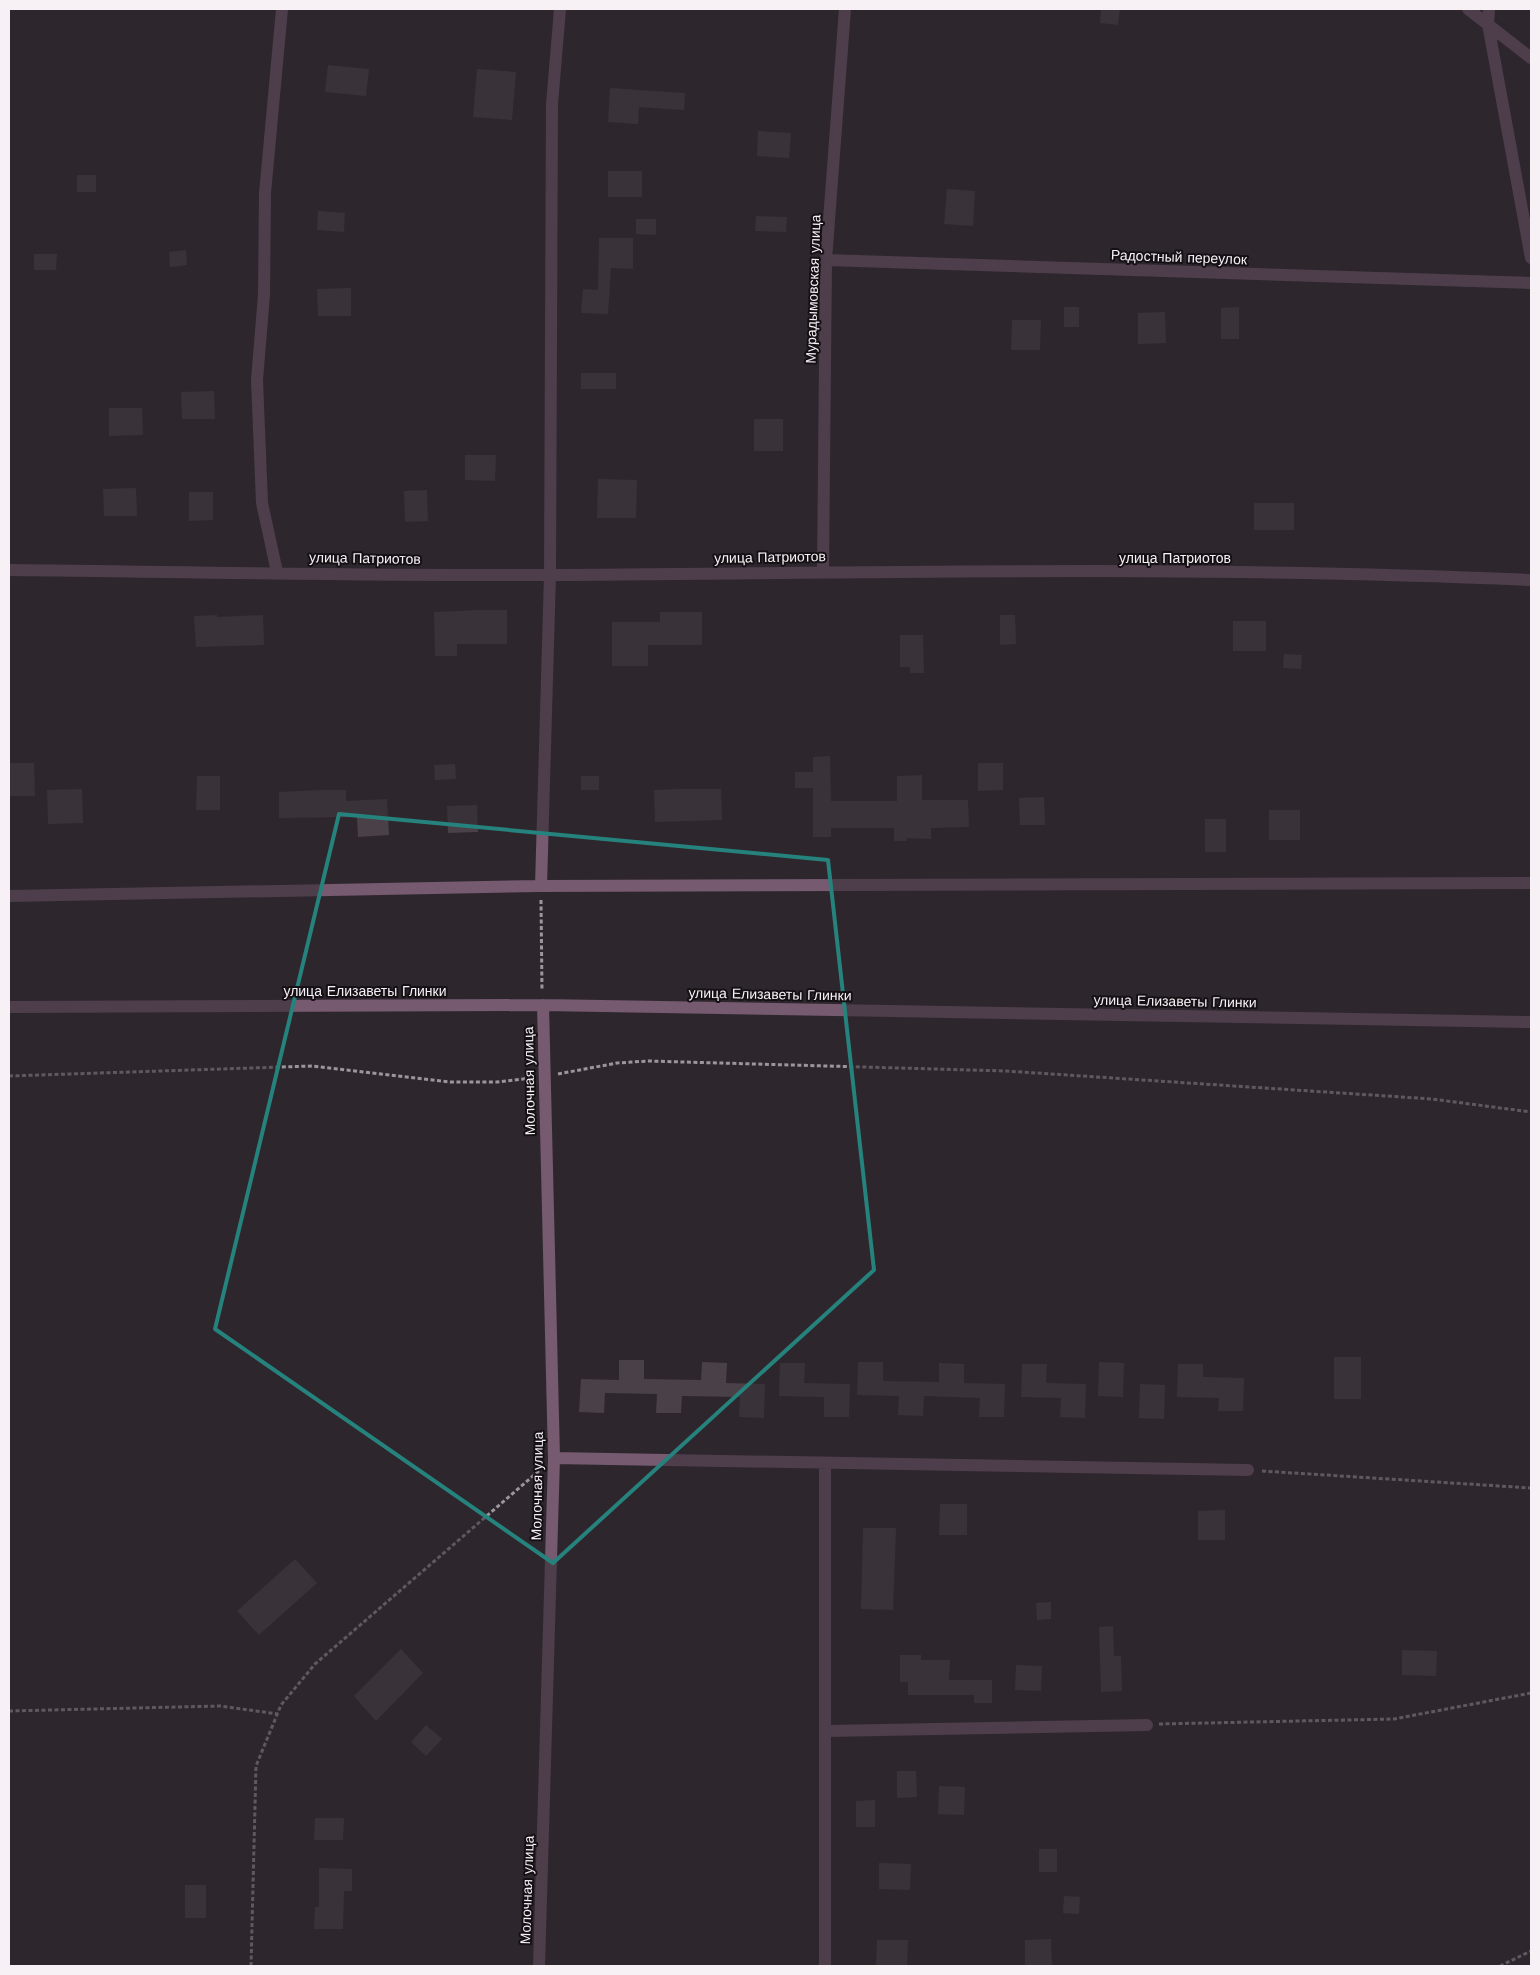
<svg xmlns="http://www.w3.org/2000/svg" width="1540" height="1975" font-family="'Work Sans',sans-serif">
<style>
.building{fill:#4a4048}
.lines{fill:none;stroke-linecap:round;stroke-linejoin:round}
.path{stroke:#9c959b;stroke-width:3;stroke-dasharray:4 2.5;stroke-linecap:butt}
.minor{stroke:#755a70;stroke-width:12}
.marked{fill:none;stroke:#26827c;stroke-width:4;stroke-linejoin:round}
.labels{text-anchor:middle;stroke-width:4;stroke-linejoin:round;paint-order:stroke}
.street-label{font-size:14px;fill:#f7f1f6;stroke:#141013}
</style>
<rect width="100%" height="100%" fill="#2e262d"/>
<path class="building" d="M 1101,9 L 1120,9 L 1118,25 L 1100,23 Z
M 328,65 L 369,69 L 366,96 L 325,92 Z
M 477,69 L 516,72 L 512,120 L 473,117 Z
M 610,88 L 685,93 L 684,110 L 639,107 L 638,124 L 608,122 Z
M 758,131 L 791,133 L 789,158 L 757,156 Z
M 608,171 L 642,171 L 642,197 L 608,197 Z
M 77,175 L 96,175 L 96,192 L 77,192 Z
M 947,189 L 975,191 L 973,226 L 944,224 Z
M 318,211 L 345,213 L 344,232 L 317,230 Z
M 756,216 L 787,217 L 786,232 L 755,231 Z
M 636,219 L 656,219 L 656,235 L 636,234 Z
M 599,238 L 633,238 L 633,269 L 611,268 L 608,314 L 581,313 L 583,289 L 598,290 Z
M 186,250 L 187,265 L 170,267 L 169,252 Z
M 34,254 L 57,254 L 56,270 L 34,270 Z
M 351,288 L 351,316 L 318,316 L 317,289 Z
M 1064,307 L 1079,307 L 1079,327 L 1064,327 Z
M 1239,307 L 1239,339 L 1221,339 L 1221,308 Z
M 1165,312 L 1166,343 L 1138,344 L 1138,313 Z
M 1012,320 L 1041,320 L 1040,350 L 1011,350 Z
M 581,373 L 616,373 L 616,389 L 581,389 Z
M 214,391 L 215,419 L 182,419 L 181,392 Z
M 109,408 L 142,408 L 143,435 L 109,436 Z
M 754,419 L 783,419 L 783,451 L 754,451 Z
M 465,455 L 496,455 L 495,481 L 465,480 Z
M 598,479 L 637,480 L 636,518 L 597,518 Z
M 136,488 L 137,516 L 104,516 L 103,489 Z
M 427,490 L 428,521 L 405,522 L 404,491 Z
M 189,492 L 213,492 L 213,520 L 189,521 Z
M 1254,503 L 1294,503 L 1294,530 L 1254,530 Z
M 479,610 L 507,610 L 507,644 L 457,644 L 457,656 L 435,656 L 434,612 Z
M 660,612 L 702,612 L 702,645 L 648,645 L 648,666 L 612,666 L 612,622 L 660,622 Z
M 217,615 L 217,617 L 263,615 L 264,645 L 196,647 L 194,616 Z
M 1000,615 L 1015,615 L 1016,644 L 1000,645 Z
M 1233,621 L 1266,621 L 1266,651 L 1233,651 Z
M 900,635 L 923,635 L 924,673 L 910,673 L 910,667 L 900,667 Z
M 1284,654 L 1302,655 L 1301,669 L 1283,668 Z
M 830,756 L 831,801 L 897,801 L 897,776 L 922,775 L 922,800 L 968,800 L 969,827 L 931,828 L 931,839 L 907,838 L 907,841 L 894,841 L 894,828 L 831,828 L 831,837 L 813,837 L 813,788 L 795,788 L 795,772 L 813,772 L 813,757 Z
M 9,763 L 34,763 L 35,796 L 9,796 Z
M 978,763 L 1003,763 L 1003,790 L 978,791 Z
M 455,764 L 456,779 L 435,780 L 434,765 Z
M 197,776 L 220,776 L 220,810 L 196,810 Z
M 581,776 L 599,776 L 599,790 L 581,790 Z
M 82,789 L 83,823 L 48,824 L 47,790 Z
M 680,789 L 721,789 L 722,820 L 655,822 L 654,790 Z
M 321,790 L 346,790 L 346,801 L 387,799 L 389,835 L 358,837 L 357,817 L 279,818 L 279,792 Z
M 1044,797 L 1045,825 L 1020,825 L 1019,798 Z
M 477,805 L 478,832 L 448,833 L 447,806 Z
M 1269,810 L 1300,810 L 1300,840 L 1269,840 Z
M 1205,819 L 1226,819 L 1226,852 L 1205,852 Z
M 1334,1357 L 1361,1357 L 1361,1399 L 1334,1399 Z
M 619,1360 L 644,1360 L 644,1379 L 701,1380 L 702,1362 L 727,1363 L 726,1383 L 765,1384 L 764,1418 L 739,1417 L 740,1397 L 682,1396 L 681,1413 L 656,1413 L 657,1394 L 605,1393 L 604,1413 L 579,1412 L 581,1379 L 619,1380 Z
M 858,1362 L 883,1362 L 883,1381 L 939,1382 L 939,1363 L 964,1364 L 964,1383 L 1005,1384 L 1004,1417 L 979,1417 L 980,1398 L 924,1396 L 923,1416 L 898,1415 L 899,1396 L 857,1395 Z
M 1099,1362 L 1124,1363 L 1123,1397 L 1098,1396 Z
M 780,1363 L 805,1363 L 804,1383 L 850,1384 L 849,1417 L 824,1417 L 824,1397 L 779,1396 Z
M 1022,1364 L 1047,1364 L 1046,1383 L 1086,1384 L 1085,1418 L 1060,1417 L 1061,1398 L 1021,1397 Z
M 1178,1364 L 1203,1364 L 1203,1377 L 1244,1378 L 1243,1411 L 1218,1411 L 1219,1398 L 1177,1397 Z
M 1140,1384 L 1165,1385 L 1164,1419 L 1139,1418 Z
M 940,1504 L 967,1504 L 967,1535 L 939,1535 Z
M 1225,1510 L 1225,1540 L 1198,1540 L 1198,1511 Z
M 863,1528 L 896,1528 L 893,1610 L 861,1609 Z
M 295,1559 L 317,1583 L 259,1635 L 237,1611 Z
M 1051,1602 L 1051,1619 L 1037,1620 L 1036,1603 Z
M 1113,1626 L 1114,1656 L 1121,1656 L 1122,1691 L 1101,1692 L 1099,1627 Z
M 401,1649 L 423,1673 L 376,1721 L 354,1696 Z
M 1402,1650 L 1437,1651 L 1436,1676 L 1402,1675 Z
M 900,1655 L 921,1655 L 921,1660 L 950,1660 L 949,1680 L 992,1680 L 992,1703 L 974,1703 L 974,1695 L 908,1695 L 908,1682 L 900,1682 Z
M 1016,1665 L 1042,1666 L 1041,1691 L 1015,1690 Z
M 426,1725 L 442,1739 L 426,1756 L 411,1742 Z
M 897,1771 L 916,1771 L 917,1797 L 897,1798 Z
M 939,1786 L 965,1787 L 964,1815 L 938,1814 Z
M 875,1800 L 875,1827 L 856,1827 L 856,1801 Z
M 315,1818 L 344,1818 L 343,1840 L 314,1840 Z
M 1039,1849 L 1057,1849 L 1057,1872 L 1039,1872 Z
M 879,1863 L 911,1864 L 910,1890 L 879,1889 Z
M 319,1868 L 352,1869 L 352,1891 L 344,1891 L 343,1929 L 314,1929 L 315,1907 L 319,1907 Z
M 185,1885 L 206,1885 L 206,1918 L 185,1918 Z
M 1064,1896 L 1080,1897 L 1079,1914 L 1063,1913 Z
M 1051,1939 L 1052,1966 L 1025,1966 L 1025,1940 Z
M 877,1940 L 908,1940 L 907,1966 L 876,1965 Z"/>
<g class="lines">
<path class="path" d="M 541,900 L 542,991
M 558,1074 L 617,1063 L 648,1061 L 1006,1071 L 1432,1099 L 1531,1112
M 9,1076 L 312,1066 L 450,1082 L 497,1082 L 532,1078
M 1262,1471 L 1531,1488
M 9,1711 L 220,1706 L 278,1714
M 1159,1724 L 1394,1719 L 1531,1693
M 251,1966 L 256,1766 L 281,1705 L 315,1664 L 540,1470
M 1500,1966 L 1531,1951"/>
<path class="minor" d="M 1468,9 L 1531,58
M 1489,9 L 1488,24 L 1531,258
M 826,260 L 1531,283
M 9,570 C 190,572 371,576 552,575 C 878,573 1205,565 1531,580
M 823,571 L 826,260 L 845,9
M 277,572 L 262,503 L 257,380 L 264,295 L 265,193 L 282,9
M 541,886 L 550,575 L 552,104 L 560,9
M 9,896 L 541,886 L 1531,883
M 9,1007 L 543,1005 L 1531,1022
M 554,1458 L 1248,1470
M 825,1463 L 825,1966
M 826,1731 L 1147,1725
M 539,1966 L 554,1458 L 543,1005"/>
</g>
<path d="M0 0H1540V1975H0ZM 339,814 L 828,860 L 874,1270 L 553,1563 L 215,1329 Z" fill="#2e262d" fill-opacity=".55" fill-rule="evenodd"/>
<path class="marked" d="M 339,814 L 828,860 L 874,1270 L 553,1563 L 215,1329 Z"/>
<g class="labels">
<g class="street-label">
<text transform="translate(1179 257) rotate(2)" y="5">Радостный переулок</text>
<text transform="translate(813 289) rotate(-88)" y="5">Мурадымовская улица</text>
<text transform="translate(770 557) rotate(-1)" y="5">улица Патриотов</text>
<text transform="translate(365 558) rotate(1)" y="5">улица Патриотов</text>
<text x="1175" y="563">улица Патриотов</text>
<text x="365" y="996">улица Елизаветы Глинки</text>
<text transform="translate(770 994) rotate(1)" y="5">улица Елизаветы Глинки</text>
<text transform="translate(1175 1001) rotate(1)" y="5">улица Елизаветы Глинки</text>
<text transform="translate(529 1081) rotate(-91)" y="5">Молочная улица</text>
<text transform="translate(537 1486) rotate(-89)" y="5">Молочная улица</text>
<text transform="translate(527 1890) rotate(-88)" y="5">Молочная улица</text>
</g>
</g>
<rect width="1540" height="1975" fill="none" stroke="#f7f1f6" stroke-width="20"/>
</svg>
